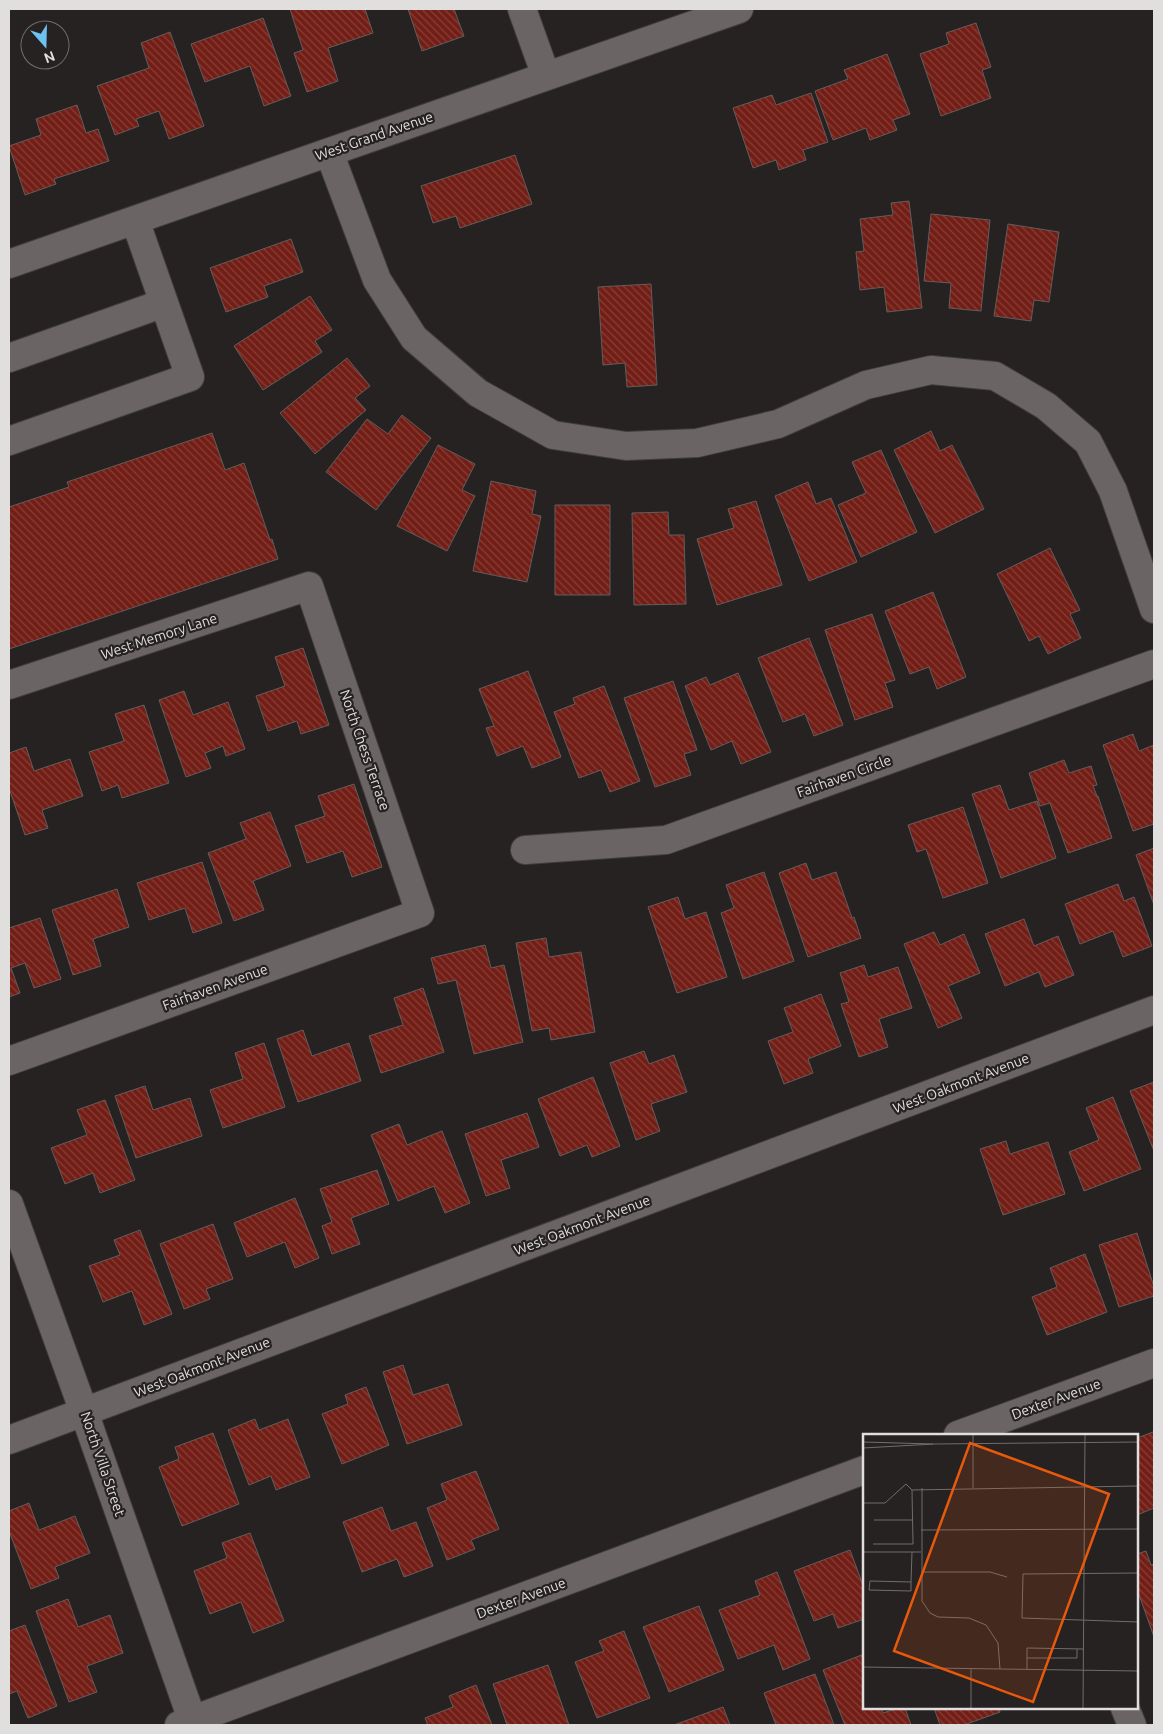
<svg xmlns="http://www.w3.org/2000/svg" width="1163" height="1734" font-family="Ubuntu,sans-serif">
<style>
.building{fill:url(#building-back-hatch);stroke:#625d5c}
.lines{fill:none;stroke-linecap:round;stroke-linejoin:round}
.minor-casing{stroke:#413e3e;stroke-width:30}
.minor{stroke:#6a6564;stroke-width:28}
.labels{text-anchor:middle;stroke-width:4.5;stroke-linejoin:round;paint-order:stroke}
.street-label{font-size:14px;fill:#e1dede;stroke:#262222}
.inset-road{fill:none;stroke:#716d6d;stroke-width:1}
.view{fill:#e8590c;fill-opacity:0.15;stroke:#e8590c;stroke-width:2.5}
.inset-edge{fill:none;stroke:#e1dede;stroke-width:2.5}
</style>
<defs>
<pattern id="building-back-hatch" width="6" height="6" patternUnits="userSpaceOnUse" patternTransform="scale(1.25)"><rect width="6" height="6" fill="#721e16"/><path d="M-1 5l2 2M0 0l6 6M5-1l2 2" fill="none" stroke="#863e37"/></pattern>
</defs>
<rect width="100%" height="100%" fill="#262222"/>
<path class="building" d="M 290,9 L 365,9 L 373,33 L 328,48 L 338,81 L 307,92 L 294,53 L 303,50 Z
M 408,9 L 454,9 L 464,36 L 422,51 Z
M 263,18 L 291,96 L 264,106 L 250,66 L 205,82 L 191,44 Z
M 976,23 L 991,67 L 982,70 L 991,98 L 941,116 L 920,54 L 949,44 L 946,33 Z
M 170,32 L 204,126 L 169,139 L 159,111 L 136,119 L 139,126 L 115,135 L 97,86 L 149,68 L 141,43 Z
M 887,54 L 910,114 L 893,120 L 897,130 L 870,140 L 866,128 L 833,140 L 815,91 L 848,79 L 844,70 Z
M 811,93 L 828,142 L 803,150 L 806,160 L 779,170 L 776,160 L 753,168 L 733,108 L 772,95 L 776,105 Z
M 77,105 L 86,133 L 98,129 L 109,161 L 54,179 L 56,184 L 25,195 L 9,146 L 41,135 L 36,119 Z
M 515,155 L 532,204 L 460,228 L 456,216 L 433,223 L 421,186 Z
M 909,201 L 922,308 L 887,312 L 884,287 L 860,290 L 856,252 L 864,251 L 860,219 L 893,215 L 891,203 Z
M 931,214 L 990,220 L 981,311 L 949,308 L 951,283 L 924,281 Z
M 1008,224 L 1059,232 L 1049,302 L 1034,300 L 1031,321 L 994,316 Z
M 291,239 L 303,272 L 264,286 L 268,297 L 226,312 L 210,268 Z
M 651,284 L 657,385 L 627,387 L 625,363 L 603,365 L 598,287 Z
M 310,296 L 332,330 L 315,341 L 322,352 L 263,390 L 234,346 Z
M 347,358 L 370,386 L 355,398 L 366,410 L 315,454 L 280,413 Z
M 402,415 L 431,438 L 376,510 L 326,472 L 367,419 L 388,434 Z
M 931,431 L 940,451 L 952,445 L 984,509 L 935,533 L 894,450 Z
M 212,433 L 225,470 L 244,463 L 270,540 L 272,539 L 278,559 L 9,649 L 9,536 L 10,535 L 9,530 L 9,507 L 69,487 L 67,482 Z
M 438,445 L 475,464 L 462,490 L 475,496 L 447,551 L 397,526 Z
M 881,450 L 917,532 L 861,557 L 838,505 L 866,493 L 852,462 Z
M 491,481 L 536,491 L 532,514 L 541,516 L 527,582 L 473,571 Z
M 808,482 L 816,504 L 831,498 L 857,562 L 809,581 L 775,496 Z
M 756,501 L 782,585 L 717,605 L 697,539 L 734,528 L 728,509 Z
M 555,505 L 610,505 L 610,595 L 555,595 Z
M 668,512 L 669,535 L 684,535 L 686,604 L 634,605 L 632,513 Z
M 1050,548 L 1080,610 L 1070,614 L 1081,638 L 1048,654 L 1039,636 L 1029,641 L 997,574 Z
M 933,592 L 966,677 L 937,689 L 929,667 L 910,674 L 885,611 Z
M 872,614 L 895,680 L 885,683 L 893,707 L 855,720 L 825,630 Z
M 809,638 L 843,725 L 814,736 L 805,714 L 783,722 L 758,658 Z
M 303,648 L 329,725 L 301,734 L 297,721 L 268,731 L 256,696 L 285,686 L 275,657 Z
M 528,671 L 561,757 L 532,768 L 523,746 L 497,756 L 486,728 L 494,726 L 479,689 Z
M 738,673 L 771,752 L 741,764 L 732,741 L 711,750 L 685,686 L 706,677 L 710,685 Z
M 673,681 L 697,750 L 684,754 L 691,775 L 655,787 L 624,698 Z
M 604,686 L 640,781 L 610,792 L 601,770 L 579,778 L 554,712 L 575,704 L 573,698 Z
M 184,691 L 193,715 L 228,702 L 245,749 L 226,756 L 223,746 L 205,753 L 211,768 L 186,777 L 159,700 Z
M 144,705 L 169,783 L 122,798 L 118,785 L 102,791 L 89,752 L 124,741 L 115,714 Z
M 1133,734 L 1139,751 L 1154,745 L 1154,824 L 1133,831 L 1103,745 Z
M 26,747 L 34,771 L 70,759 L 83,796 L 42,810 L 48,828 L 25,835 L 9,788 L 9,753 Z
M 1064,760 L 1069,773 L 1091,766 L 1097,785 L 1093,786 L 1097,796 L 1098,796 L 1112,838 L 1068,853 L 1050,803 L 1040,806 L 1029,773 Z
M 354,784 L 382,867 L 352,877 L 343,851 L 307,863 L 295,826 L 325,816 L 318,796 Z
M 1000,785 L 1009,810 L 1037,801 L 1056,858 L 1001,878 L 972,794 Z
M 963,807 L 988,883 L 943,898 L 926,849 L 917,852 L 908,825 Z
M 270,812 L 291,866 L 253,881 L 264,910 L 234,921 L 208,853 L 246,839 L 240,823 Z
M 1154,848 L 1154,905 L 1136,855 Z
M 202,862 L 222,923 L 193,933 L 185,908 L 149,920 L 137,883 Z
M 806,863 L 812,880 L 836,872 L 852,918 L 854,917 L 861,938 L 808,957 L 779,873 Z
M 764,872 L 794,961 L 743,979 L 721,913 L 734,908 L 726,885 Z
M 1118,884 L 1124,901 L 1134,897 L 1152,946 L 1123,957 L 1113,931 L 1080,944 L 1065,904 Z
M 117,889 L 129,927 L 93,939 L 101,966 L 73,975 L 52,910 Z
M 678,897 L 685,919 L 706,912 L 727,977 L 677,993 L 648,907 Z
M 40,918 L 61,979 L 34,988 L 25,963 L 11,968 L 20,993 L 9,997 L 9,928 Z
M 1024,919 L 1034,946 L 1058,936 L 1074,975 L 1045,987 L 1039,972 L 1005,986 L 985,934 Z
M 934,932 L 940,945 L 964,934 L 980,973 L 948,986 L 962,1018 L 938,1028 L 904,944 Z
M 546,938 L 549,957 L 581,952 L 595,1032 L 551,1040 L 549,1028 L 532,1031 L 516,943 Z
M 485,945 L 491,968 L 504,965 L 523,1042 L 474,1054 L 456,980 L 438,984 L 431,958 Z
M 864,965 L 868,977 L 898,967 L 912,1008 L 879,1019 L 888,1047 L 859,1057 L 841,1004 L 849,1002 L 840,973 Z
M 423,988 L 444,1052 L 381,1073 L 369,1036 L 403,1025 L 394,998 Z
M 821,994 L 841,1046 L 808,1059 L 813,1073 L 784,1084 L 768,1041 L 793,1032 L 784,1008 Z
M 303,1030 L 312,1056 L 349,1043 L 361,1081 L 298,1102 L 277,1039 Z
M 264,1043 L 285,1107 L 223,1128 L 210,1090 L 243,1079 L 235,1053 Z
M 644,1051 L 649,1064 L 674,1055 L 687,1092 L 651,1104 L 660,1131 L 636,1140 L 610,1063 Z
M 593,1077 L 620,1146 L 592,1157 L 587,1145 L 560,1156 L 538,1099 Z
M 1154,1082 L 1154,1151 L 1130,1091 Z
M 145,1086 L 153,1110 L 190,1098 L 202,1136 L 136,1158 L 115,1096 Z
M 1113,1097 L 1141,1169 L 1084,1191 L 1069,1152 L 1099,1140 L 1086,1108 Z
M 105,1100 L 135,1180 L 100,1193 L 93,1173 L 65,1184 L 51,1148 L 87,1135 L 77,1110 Z
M 527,1113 L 539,1147 L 501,1160 L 510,1188 L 486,1196 L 465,1134 Z
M 399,1124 L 407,1145 L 442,1131 L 470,1203 L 445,1213 L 434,1186 L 398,1201 L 371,1135 Z
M 1006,1141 L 1010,1154 L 1048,1142 L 1065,1194 L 1003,1215 L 980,1149 Z
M 377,1170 L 389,1204 L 351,1218 L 360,1244 L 332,1254 L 322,1226 L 332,1222 L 320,1189 Z
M 295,1198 L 319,1258 L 295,1268 L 285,1242 L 247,1257 L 234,1223 Z
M 213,1224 L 233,1279 L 206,1289 L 210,1299 L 184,1309 L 160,1244 Z
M 140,1230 L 172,1314 L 144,1325 L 132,1291 L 103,1302 L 89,1266 L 120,1255 L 114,1240 Z
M 1137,1233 L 1154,1287 L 1154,1296 L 1119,1307 L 1099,1245 Z
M 1085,1254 L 1107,1312 L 1047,1335 L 1032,1297 L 1057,1287 L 1050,1268 Z
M 403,1365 L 413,1395 L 448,1384 L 462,1425 L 407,1444 L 383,1372 Z
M 366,1387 L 389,1445 L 342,1464 L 322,1414 L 348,1404 L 345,1395 Z
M 255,1419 L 259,1430 L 288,1419 L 310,1477 L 276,1490 L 271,1476 L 249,1485 L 228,1430 Z
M 1153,1432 L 1154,1436 L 1154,1508 L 1137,1515 L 1137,1438 Z
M 213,1433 L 239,1504 L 182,1526 L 159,1467 L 179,1459 L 175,1447 Z
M 476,1471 L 499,1529 L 471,1540 L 475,1549 L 447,1560 L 427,1508 L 447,1500 L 441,1484 Z
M 29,1503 L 39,1530 L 75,1516 L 90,1553 L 55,1567 L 59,1578 L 31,1589 L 9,1531 L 9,1511 Z
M 382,1507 L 391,1531 L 416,1522 L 433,1566 L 404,1577 L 397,1559 L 362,1572 L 343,1522 Z
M 250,1533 L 284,1621 L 253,1633 L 241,1602 L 210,1614 L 194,1571 L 227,1558 L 222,1543 Z
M 850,1550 L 864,1588 L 864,1619 L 838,1628 L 833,1614 L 814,1621 L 794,1571 Z
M 1146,1551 L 1151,1565 L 1154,1564 L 1154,1637 L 1137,1589 L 1137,1554 Z
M 777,1572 L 810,1659 L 783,1670 L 774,1645 L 738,1659 L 719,1610 L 760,1595 L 755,1581 Z
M 68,1599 L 78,1627 L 110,1615 L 123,1653 L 87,1666 L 97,1692 L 69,1702 L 36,1611 Z
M 699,1606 L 724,1670 L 669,1692 L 643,1627 Z
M 25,1625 L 57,1706 L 28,1718 L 17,1691 L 9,1694 L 9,1631 Z
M 624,1631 L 650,1698 L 597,1718 L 575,1662 L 604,1651 L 599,1641 Z
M 864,1654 L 864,1708 L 881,1708 L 883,1713 L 898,1708 L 905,1708 L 911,1725 L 845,1725 L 823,1670 Z
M 548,1665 L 569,1725 L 507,1725 L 493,1684 Z
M 815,1674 L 834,1725 L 776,1725 L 764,1693 Z
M 476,1685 L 492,1725 L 428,1725 L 425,1718 L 453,1707 L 449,1696 Z
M 723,1707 L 730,1725 L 674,1725 Z
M 934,1708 L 999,1708 L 1000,1712 L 964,1725 L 940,1725 Z"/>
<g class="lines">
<defs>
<path id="minor" d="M 522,9 L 546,76
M 329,152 L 377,280 L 414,338 L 478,393 L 553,435 L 626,446 L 697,443 L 778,424 L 866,385 L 931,370 L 995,376 L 1046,406 L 1088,442 L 1113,491 L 1154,609
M 9,264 L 739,9
M 9,358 L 164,303
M 9,441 L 190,377 L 135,220
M 9,685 L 309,586 L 420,913 L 9,1061
M 525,850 L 666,840 L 1154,664
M 9,1204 L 84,1412 L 194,1725
M 958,1435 L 1154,1363
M 9,1440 L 1154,1010
M 1125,1708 L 1132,1725
M 179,1725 L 864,1470"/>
</defs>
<use href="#minor" class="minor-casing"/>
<use href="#minor" class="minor"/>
</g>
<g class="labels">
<g class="street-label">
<text transform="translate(374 136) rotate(-19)" y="5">West Grand Avenue</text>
<text transform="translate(159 636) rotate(-18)" y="5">West Memory Lane</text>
<text transform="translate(365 750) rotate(71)" y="5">North Chess Terrace</text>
<text transform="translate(844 776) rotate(-20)" y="5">Fairhaven Circle</text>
<text transform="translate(215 987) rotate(-20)" y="5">Fairhaven Avenue</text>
<text transform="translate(961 1083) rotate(-21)" y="5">West Oakmont Avenue</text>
<text transform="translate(582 1225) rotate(-21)" y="5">West Oakmont Avenue</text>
<text transform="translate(202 1367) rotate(-21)" y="5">West Oakmont Avenue</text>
<text transform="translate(1056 1399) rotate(-20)" y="5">Dexter Avenue</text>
<text transform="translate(103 1464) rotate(71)" y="5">North Villa Street</text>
<text transform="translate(521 1598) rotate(-20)" y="5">Dexter Avenue</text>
</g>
</g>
<g transform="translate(863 1434)">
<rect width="275" height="275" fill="#262222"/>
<path class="inset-road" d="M 110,0 L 110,54M 0,8 L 70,10M 0,14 L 71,10 L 275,8M 59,54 L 59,167 L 67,179 L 75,183 L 106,184 L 123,191 L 135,209 L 137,235M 0,69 L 22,69 L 43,50 L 49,56 L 275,52M 11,86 L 50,86M 58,96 L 275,95M 10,110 L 50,110 L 49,56M 0,118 L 58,118M 59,138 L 127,138 L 144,143M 275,139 L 160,140 L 159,184 L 275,188M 48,148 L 7,147 L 6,156 L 48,157 L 48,148 L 49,118M 164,224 L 214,224 L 214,215M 0,233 L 275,237M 164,235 L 164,214 L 221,215M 108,275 L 108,235M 220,275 L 222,0"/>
<path class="view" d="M 107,9 L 246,60 L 170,268 L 31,217 Z"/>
<rect width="275" height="275" class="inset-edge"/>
</g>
<rect width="1163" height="1734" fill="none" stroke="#e1dede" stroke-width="20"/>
<g transform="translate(45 45) rotate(160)"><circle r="24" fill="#262222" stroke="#716d6d"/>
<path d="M0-4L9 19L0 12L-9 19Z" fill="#6cc3f2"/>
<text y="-8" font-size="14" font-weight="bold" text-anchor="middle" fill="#e1dede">N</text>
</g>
</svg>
